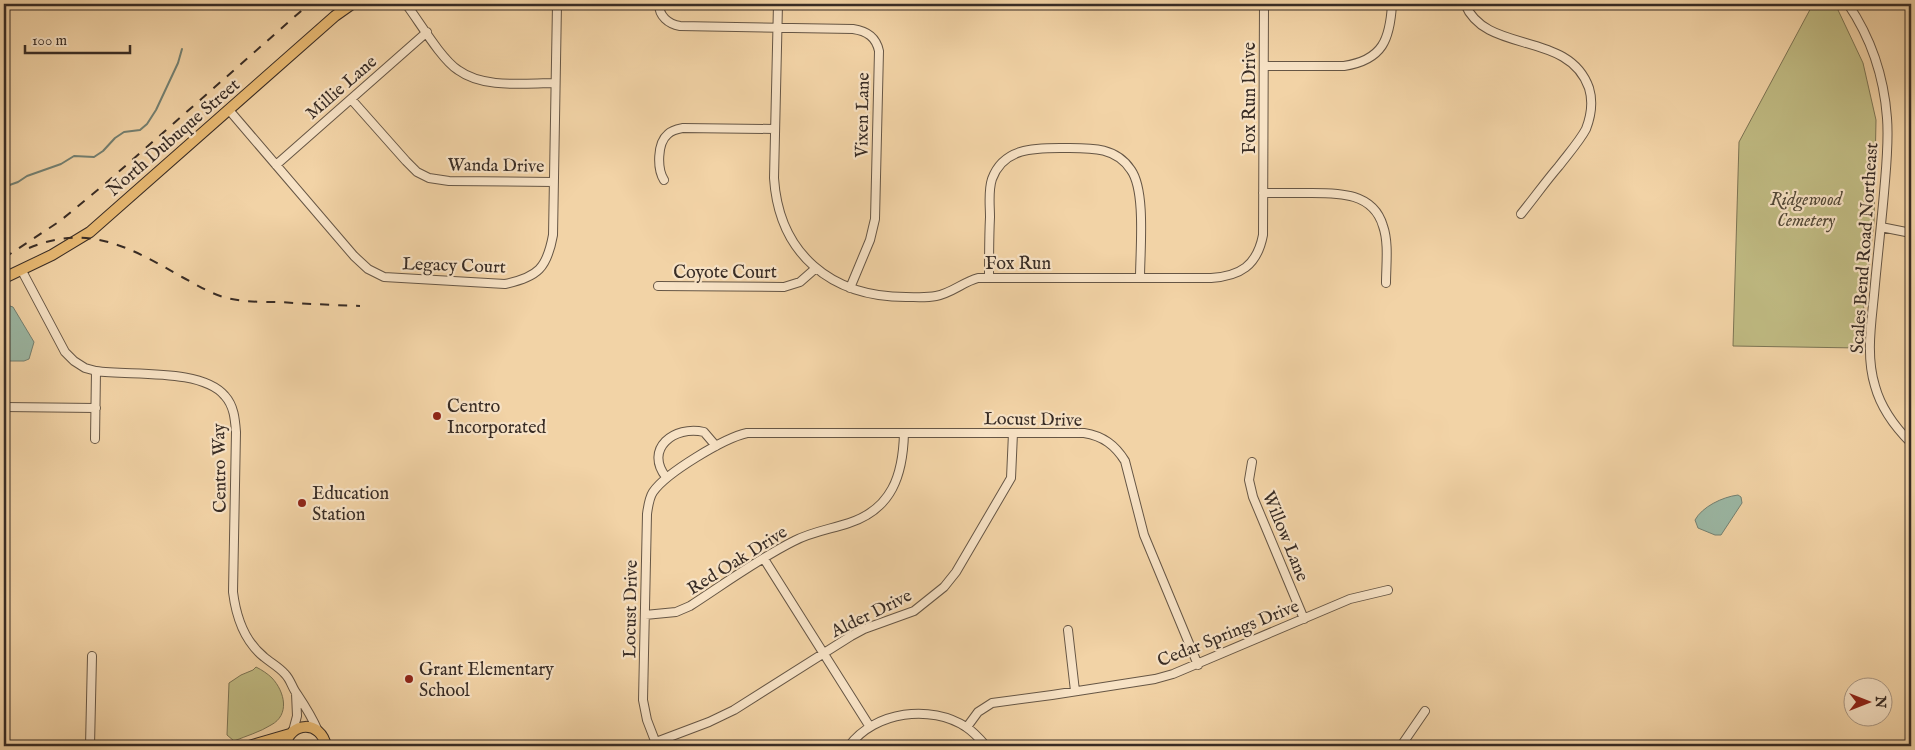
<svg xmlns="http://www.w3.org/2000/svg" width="1915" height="750" font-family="'IM FELL English',serif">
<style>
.green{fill:#c0bb83;stroke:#7c7454}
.water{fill:#9bb8a5;stroke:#738072}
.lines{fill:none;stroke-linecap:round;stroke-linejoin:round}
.stream{stroke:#738072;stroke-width:2}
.minor-casing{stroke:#665645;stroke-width:10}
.major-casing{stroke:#382c25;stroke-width:12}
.minor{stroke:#f7e2c5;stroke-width:8}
.major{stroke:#e9ba73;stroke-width:10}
.rail{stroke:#382c25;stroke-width:2;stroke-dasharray:9 9;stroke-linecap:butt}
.poi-dot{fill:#8f2418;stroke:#f7e2c5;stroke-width:2}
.labels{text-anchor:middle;stroke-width:4.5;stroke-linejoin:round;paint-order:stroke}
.street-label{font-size:18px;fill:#382c25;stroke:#f7e2c5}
.park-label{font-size:18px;font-style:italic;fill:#534938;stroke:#f7e2c5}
.poi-label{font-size:18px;fill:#382c25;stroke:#f7e2c5;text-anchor:start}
</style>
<rect width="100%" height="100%" fill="#f2d3a6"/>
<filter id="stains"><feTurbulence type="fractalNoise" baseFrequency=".004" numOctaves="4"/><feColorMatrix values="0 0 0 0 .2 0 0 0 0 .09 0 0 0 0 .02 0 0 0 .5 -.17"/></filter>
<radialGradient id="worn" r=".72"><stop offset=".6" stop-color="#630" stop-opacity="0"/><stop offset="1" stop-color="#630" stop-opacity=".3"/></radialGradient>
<path class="green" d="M 1813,4 L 1833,4 L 1838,10 L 1863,63 L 1876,120 L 1874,221 L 1859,348 L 1733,346 L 1739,142 Z
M 256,667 C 262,670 268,674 272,678 C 285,692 290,715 271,725 C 260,732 246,736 234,741 L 227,735 L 229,683 L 241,675 L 253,670 Z"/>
<path class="water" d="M 4,304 L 13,307 L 34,342 L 29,359 L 24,361 L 4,361 Z
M 1738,495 L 1741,497 L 1742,503 L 1721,535 L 1715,535 L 1698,528 L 1695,520 C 1702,507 1722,497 1738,495 Z"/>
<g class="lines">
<path class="stream" d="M 4,187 L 18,182 L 27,176 L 61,164 L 74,156 L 94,157 L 103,151 L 115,138 L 124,132 L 140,130 L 147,124 L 156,110 L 178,63 L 182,49"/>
<defs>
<path id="minor" d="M 406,4 C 419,21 441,59 458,70 C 484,89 525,83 555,83
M 659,4 C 659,16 668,24 680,26 L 853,29 C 867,31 876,37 879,51 L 875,219 L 870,240 L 850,288
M 778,4 L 774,178 C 779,254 831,297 906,297 C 916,297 926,298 936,296 C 952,293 963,282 978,278 L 1211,278 C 1240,276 1257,266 1263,235 L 1264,4
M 1465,4 C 1486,55 1569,30 1589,88 C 1593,101 1591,116 1586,129 C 1579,142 1568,154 1559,166 C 1546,181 1534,198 1521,214
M 1848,4 C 1871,38 1884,77 1887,118 C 1889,143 1886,168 1884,193 C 1881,227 1877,261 1874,295 C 1871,325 1866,357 1875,386 C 1881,408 1895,427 1911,443
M 1264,66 L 1344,66 C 1383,60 1390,39 1392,4
M 351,99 L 406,161 L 417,172 L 429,178 L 449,181 L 554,182
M 229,110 L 354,256 L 368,269 L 384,277 L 505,284 C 538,277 547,268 553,235 L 557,4
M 276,165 L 427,32
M 664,180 C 657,169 657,143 668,134 C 672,130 678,129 683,128 L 774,129
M 1263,193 C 1279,193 1294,193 1309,193 C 1338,193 1373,192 1383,226 C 1389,243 1386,265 1386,283
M 1881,227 L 1911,233
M 22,271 L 65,352 L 74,361 L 85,368 L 96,371 C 131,376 202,368 225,396 C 234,406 235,419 236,432 L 233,592 C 236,616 244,641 264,657 C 271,663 279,667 285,674 C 291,680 292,688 297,694 C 305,706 312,717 318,731
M 989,278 C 989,257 989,237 990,217 C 990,205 988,191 992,179 C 1004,146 1038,148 1066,148 C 1091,148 1116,147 1131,170 C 1146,191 1140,251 1140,278
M 658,286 L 784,287 L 800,282 L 816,268
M 4,407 L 96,408
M 95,439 L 96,371
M 1252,462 L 1249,480 L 1253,497 L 1304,619
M 666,477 C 644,449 674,425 704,432 L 716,446
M 764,559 L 870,727
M 645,615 L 676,612 L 690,606 C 724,584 758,559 794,541 C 811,532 831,529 849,523 C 892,509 903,475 904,433
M 1068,630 L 1075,691
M 967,727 L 978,712 L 992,703 L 1052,695 L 1155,679 L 1173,674 L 1350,599 L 1388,590
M 293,731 L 297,716 L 296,693
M 656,742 L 709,722 L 734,710 L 851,636 L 864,629 L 914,611 L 944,587 L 956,572 L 1011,478 L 1013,433
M 90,746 L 92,656
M 657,746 L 647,720 L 643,700 L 647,514 C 648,507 649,498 653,492 C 666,473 724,438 747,433 L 1084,433 C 1103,436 1115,445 1125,461 L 1144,535 L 1198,665
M 849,746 C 875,711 931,704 966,727 C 974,732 980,739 986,746
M 1401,746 L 1425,711"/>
<path id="major" d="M 4,278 L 52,255 L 90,232 L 335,16 L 352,4
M 249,746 L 290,734
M 285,746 C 290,721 321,720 326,746"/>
</defs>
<use href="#minor" class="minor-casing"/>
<use href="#major" class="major-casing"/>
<use href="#minor" class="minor"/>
<use href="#major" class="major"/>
<path class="rail" d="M 29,248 C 89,223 131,248 182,277 C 197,285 211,294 227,298 C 244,302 263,302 280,302 C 307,304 334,305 360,306
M 4,258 L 60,221 L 106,183 L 309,4"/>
</g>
<g class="poi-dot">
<circle cx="437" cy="416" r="5"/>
<circle cx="302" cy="503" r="5"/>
<circle cx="409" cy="679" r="5"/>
</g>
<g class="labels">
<g class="street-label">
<text transform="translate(341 87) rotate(-41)" y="6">Millie Lane</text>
<text transform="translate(1249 98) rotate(-90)" y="6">Fox Run Drive</text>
<text transform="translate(862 115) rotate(-89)" y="6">Vixen Lane</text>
<text transform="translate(173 137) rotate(-41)" y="6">North Dubuque Street</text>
<text transform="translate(496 165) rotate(1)" y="6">Wanda Drive</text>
<text transform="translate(1864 248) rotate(-86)" y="6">Scales Bend Road Northeast</text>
<text x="1018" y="269">Fox Run</text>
<text transform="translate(454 265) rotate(2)" y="6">Legacy Court</text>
<text x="725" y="278">Coyote Court</text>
<text transform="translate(1033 419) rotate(1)" y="6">Locust Drive</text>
<text transform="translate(219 468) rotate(-91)" y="6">Centro Way</text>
<text transform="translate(1286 536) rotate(68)" y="6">Willow Lane</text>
<text transform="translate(737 560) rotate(-32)" y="6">Red Oak Drive</text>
<text transform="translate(630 609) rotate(-89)" y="6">Locust Drive</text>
<text transform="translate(871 613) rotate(-26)" y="6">Alder Drive</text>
<text transform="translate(1228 633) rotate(-22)" y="6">Cedar Springs Drive</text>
</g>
<g class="park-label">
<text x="1806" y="205">Ridgewood<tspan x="1806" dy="21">Cemetery</tspan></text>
</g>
<g class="poi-label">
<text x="447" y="412">Centro<tspan x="447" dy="21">Incorporated</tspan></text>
<text x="312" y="499">Education<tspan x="312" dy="21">Station</tspan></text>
<text x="419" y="675">Grant Elementary<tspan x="419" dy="21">School</tspan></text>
</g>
</g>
<rect width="1915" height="750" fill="none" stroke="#f2d3a6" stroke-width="20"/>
<rect x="5" y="5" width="1905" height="740" fill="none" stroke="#382c25" stroke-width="2.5"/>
<rect x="10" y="10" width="1895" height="730" fill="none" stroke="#382c25"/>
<g transform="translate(1868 702) rotate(90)"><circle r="24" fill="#f7e2c5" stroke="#ab9985"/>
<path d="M0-4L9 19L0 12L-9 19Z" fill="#8f2418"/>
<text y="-8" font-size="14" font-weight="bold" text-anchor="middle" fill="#382c25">N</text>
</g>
<path d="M25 45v8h105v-8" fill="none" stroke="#382c25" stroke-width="2.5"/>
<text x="32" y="45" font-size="15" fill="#382c25" stroke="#f7e2c5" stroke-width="4" paint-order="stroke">100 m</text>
<rect width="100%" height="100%" filter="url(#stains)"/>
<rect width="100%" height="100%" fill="url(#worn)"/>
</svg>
